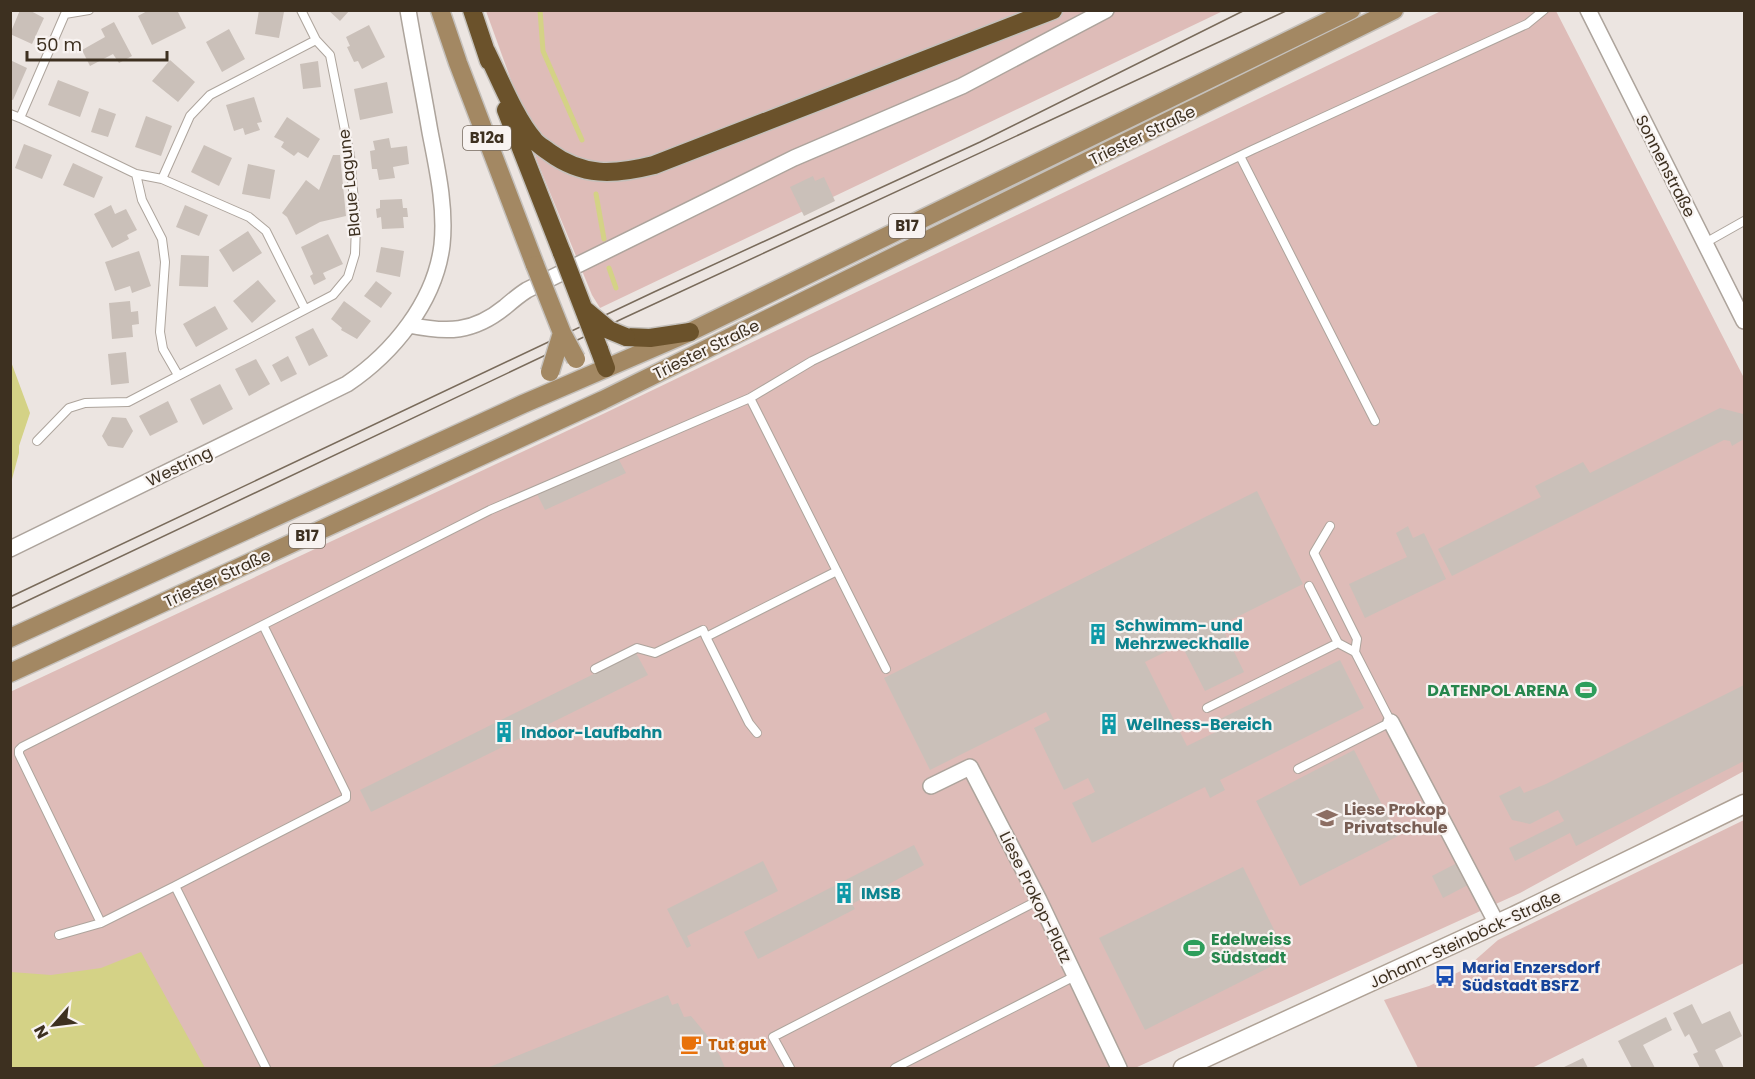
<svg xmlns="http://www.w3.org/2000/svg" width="1755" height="1079" font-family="Poppins,sans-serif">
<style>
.green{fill:#debcb8}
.water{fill:#d4d286}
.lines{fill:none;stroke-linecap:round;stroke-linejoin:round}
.stream{stroke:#d4d286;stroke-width:5}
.building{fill:#cac0b9}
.lane-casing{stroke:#ada49c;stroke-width:10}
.street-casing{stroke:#ada49c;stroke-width:18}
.secondary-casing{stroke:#afa296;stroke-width:21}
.primary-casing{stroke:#c5c1bc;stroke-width:21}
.highway-casing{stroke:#c5c1bc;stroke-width:21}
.lane{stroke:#fff;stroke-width:8}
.street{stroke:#fff;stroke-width:15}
.secondary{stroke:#fff;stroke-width:18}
.primary{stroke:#a38863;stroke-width:18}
.highway{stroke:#6b522b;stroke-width:18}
.tram{stroke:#796b5b;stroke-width:1.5}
.primary-bridge-casing{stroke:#c5c1bc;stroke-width:21;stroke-linecap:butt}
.highway-bridge-casing{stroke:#c5c1bc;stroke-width:21;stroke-linecap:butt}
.primary-bridge{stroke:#a38863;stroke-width:18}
.highway-bridge{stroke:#6b522b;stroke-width:18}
.labels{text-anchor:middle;stroke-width:4.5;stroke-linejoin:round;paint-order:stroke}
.shield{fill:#f8f3f1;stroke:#756a5f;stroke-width:1.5}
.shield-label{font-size:15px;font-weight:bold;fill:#3d3020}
.street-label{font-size:16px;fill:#3d3020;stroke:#f8f3f1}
.culture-label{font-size:16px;font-weight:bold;fill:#0d838f;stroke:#f8f3f1;text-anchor:start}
.leisure-label{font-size:16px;font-weight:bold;fill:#27864d;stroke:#f8f3f1;text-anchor:end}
.education-label{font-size:16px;font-weight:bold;fill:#785e54;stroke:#f8f3f1;text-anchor:start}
.transit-label{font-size:16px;font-weight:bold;fill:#164399;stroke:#f8f3f1;text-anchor:start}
.food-label{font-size:16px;font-weight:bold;fill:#c56008;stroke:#f8f3f1;text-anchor:start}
</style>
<rect width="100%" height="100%" fill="#ece5e1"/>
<path class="green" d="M 486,11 L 1223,11 L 600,308 L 592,295 L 537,161 L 520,105 Z
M 1441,11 L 1556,11 L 1744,378 L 1744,771 L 1520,893 L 1135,1068 L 11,1068 L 10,692 L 603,414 Z
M 1744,820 L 1744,963 L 1532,1068 L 1418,1068 L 1384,1000 L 1429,986 L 1465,969 L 1498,940 Z"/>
<path class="water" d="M 10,359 L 30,413 L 19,446 L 19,453 L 11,483 Z
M 141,952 L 205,1068 L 11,1068 L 11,972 L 51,975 L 101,968 Z"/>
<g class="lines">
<path class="stream" d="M 540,10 L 543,51 L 582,140
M 596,194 L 604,239
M 609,268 L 616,288"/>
</g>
<path class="building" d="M 20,10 L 29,10 L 44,18 L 32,44 L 10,34 Z
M 149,10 L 177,10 L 186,28 L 152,45 L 138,16 Z
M 259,10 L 284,12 L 279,38 L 255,34 Z
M 328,10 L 350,10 L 340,21 Z
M 114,22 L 132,56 L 119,63 L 113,54 L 90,66 L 82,50 L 105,37 L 101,29 Z
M 369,25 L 385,57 L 362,69 L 358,61 L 354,62 L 347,47 L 350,46 L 346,37 Z
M 229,29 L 245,59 L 222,72 L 206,42 Z
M 10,60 L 27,68 L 13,100 L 10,99 Z
M 170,60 L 195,82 L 178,102 L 152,81 Z
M 318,61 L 321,87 L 303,89 L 300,64 Z
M 58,80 L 89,92 L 80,117 L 48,105 Z
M 387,82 L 393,113 L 360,120 L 354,89 Z
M 254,97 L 262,122 L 257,123 L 260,130 L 245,135 L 243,128 L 234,131 L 226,105 Z
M 99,108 L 116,114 L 108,137 L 91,132 Z
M 146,116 L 172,126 L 161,156 L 135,147 Z
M 287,117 L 320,139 L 308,158 L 298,152 L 294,156 L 281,147 L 284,142 L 274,137 Z
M 389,138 L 391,148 L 407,146 L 409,164 L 393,167 L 395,178 L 379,180 L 377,169 L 372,169 L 370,151 L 375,150 L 373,141 Z
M 24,144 L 52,155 L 42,179 L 15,168 Z
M 204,145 L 232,158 L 219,186 L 191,172 Z
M 333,155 L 340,155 L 346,216 L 320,222 L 296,235 L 287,217 L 282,213 L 306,180 L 319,190 Z
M 73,163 L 103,177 L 94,198 L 63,185 Z
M 248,164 L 275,170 L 270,199 L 242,194 Z
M 813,176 L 815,181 L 824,177 L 835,201 L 804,216 L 790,187 Z
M 402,199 L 403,208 L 407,208 L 408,217 L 403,217 L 404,228 L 382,229 L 381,217 L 377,218 L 376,209 L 380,208 L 380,200 Z
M 111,205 L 115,214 L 126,209 L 137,230 L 127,235 L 129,239 L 112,248 L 94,214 Z
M 185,205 L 208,215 L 199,236 L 176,227 Z
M 248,231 L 262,253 L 233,272 L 219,250 Z
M 328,234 L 343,264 L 323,273 L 326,279 L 314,285 L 310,276 L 313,274 L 301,247 Z
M 381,247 L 404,251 L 400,277 L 376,272 Z
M 139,251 L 151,286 L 132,293 L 130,286 L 115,291 L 105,262 Z
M 181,255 L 209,256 L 208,287 L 179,286 Z
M 258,280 L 276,301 L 252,323 L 233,301 Z
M 376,281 L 392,293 L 381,308 L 364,296 Z
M 130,301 L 131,312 L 138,311 L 139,324 L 132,325 L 133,337 L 112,339 L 109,303 Z
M 344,301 L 371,321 L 357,339 L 341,330 L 342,328 L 331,319 Z
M 215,306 L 228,329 L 196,347 L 183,324 Z
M 313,328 L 328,356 L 309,366 L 295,337 Z
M 126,352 L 129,383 L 111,385 L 108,354 Z
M 288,356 L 297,374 L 281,382 L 272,365 Z
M 256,359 L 270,384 L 249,396 L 235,369 Z
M 220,384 L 233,409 L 203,425 L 190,399 Z
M 168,401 L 178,422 L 150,436 L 139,416 Z
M 1720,408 L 1743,414 L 1744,439 L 1732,446 L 1730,441 L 1724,440 L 1452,576 L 1438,549 L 1541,497 L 1535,486 L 1583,462 L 1590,473 Z
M 112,417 L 126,418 L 133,431 L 123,448 L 108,446 L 102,436 Z
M 618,458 L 626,473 L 545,510 L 537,494 Z
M 1257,491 L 1303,584 L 1221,625 L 1244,672 L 1205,691 L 1181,644 L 1145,662 L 1187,746 L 1222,729 L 1218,720 L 1340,660 L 1364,708 L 1220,780 L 1225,790 L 1210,798 L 1205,787 L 1092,843 L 1072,803 L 1095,792 L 1088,778 L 1064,790 L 1034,728 L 1050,720 L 1046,712 L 930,770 L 884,678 Z
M 1408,526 L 1413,538 L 1424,533 L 1446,579 L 1365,618 L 1349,584 L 1407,557 L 1396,533 Z
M 636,653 L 648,675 L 371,812 L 360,790 Z
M 1744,685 L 1744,761 L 1576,846 L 1570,833 L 1515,861 L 1509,848 L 1564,821 L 1558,810 L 1530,824 L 1512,820 L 1499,796 L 1520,786 L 1524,793 L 1546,784 Z
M 1354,750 L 1398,836 L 1300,886 L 1256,801 Z
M 914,845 L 924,865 L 852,904 L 855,909 L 758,959 L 744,932 Z
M 763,861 L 778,891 L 687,936 L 691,946 L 687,948 L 667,909 Z
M 1457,863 L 1468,885 L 1443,898 L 1432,876 Z
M 1243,867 L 1288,958 L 1145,1030 L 1099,938 Z
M 668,995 L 672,1005 L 678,1003 L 684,1017 L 691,1016 L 706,1034 L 720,1056 L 725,1068 L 487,1068 Z
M 1692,1004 L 1702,1024 L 1730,1011 L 1742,1036 L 1715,1050 L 1724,1068 L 1700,1068 L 1693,1054 L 1698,1052 L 1689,1034 L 1685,1037 L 1673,1013 Z
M 1666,1017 L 1672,1030 L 1643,1045 L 1655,1068 L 1632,1068 L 1618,1041 Z
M 1583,1058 L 1588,1068 L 1562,1068 Z"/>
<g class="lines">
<defs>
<path id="lane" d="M 10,114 L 20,118 L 65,14 L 89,10
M 20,118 L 136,174 L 162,179 L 249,217 L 266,231 L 305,309
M 1240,156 L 1375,421
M 136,174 L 142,200 L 162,239 L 165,262 L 160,332 L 163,349 L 178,375
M 162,179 L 190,116 L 210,95 L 316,40
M 1705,243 L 1744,221
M 750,398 L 812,361 L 1252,150 L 1527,24 L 1544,10
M 37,441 L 69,408 L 85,403 L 128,402 L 333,295 L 348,277 L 355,254 L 356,224 L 350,156 L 330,55 L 316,40 L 301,10
M 1330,526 L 1314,553 L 1357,639 L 1355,652
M 595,669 L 637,648 L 655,653 L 703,630 L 706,637
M 1207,708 L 1338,643
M 757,733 L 749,723 L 706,637 L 837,571
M 1298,769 L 1391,722 L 1355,652 L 1338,643 L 1309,586
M 175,886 L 346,798 L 346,793 L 263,625
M 59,935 L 101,923
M 266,1068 L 175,886 L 101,923 L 19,754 L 19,750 L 22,747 L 490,510 L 750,398 L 886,669
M 790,1068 L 773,1037 L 1039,900
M 895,1068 L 1075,976"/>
<path id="street" d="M 1588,10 L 1744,321
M 409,325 C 447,333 473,333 505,307 C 512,301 519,295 527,290 L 794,158 L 962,86 L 1106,10
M 10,549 L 347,384 C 393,353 435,302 442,245 C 446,207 437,168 430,132 C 423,91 415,51 408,10
M 1391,722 L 1497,924
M 931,786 L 970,767 L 1039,900 L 1119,1068"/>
<path id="secondary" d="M 1183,1068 L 1514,916 L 1744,804"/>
<path id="primary" d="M 440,10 L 458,63 L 535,265
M 10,638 L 523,404 L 690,332 L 1351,10
M 10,673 L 603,400 L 1394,10"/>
<path id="highway" d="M 472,10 L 489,61
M 486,51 C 499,77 515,118 534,140 C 538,145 544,148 549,152 C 583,177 614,175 654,165 L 1053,10
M 506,110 L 562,253
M 626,337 L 650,338 L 690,332
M 599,349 L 606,368"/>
</defs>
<use href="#lane" class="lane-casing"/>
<use href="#street" class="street-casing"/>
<use href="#secondary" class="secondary-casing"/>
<use href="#primary" class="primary-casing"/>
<use href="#highway" class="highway-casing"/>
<use href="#lane" class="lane"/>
<use href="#street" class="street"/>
<use href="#secondary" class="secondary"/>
<use href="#primary" class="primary"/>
<use href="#highway" class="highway"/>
<path class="tram" d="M 10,597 L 654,292 L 980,142 L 1245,10
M 10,609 L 626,317 L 1288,10"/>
<defs>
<path id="primary-bridge" d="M 535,265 L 562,333 L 576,359
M 550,372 L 562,333"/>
<path id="highway-bridge" d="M 562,253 L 599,349
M 585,310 L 609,330 L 626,337"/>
</defs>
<use href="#primary-bridge" class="primary-bridge-casing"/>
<use href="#highway-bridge" class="highway-bridge-casing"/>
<use href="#primary-bridge" class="primary-bridge"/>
<use href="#highway-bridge" class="highway-bridge"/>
</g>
<defs>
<symbol id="building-bare" viewBox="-9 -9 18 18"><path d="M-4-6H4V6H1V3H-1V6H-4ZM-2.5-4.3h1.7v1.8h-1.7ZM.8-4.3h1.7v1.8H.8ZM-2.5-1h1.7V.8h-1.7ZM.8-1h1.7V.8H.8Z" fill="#0f9aa8" stroke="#f8f3f1" stroke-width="2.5" paint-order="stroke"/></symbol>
<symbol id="stadium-bare" viewBox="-9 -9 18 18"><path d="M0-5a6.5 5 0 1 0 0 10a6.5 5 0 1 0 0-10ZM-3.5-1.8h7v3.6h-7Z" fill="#2e9e5b" stroke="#f8f3f1" stroke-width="2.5" paint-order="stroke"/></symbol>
<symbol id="school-bare" viewBox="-9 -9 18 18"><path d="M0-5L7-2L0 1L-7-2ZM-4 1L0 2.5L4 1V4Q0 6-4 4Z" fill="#8d6e63" stroke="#f8f3f1" stroke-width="2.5" paint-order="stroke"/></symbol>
<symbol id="bus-bare" viewBox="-9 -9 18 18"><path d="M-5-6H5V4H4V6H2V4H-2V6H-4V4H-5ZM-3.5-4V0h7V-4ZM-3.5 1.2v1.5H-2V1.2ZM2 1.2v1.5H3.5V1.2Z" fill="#1a4fb4" stroke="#f8f3f1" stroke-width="2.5" paint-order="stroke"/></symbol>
<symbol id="cafe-bare" viewBox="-9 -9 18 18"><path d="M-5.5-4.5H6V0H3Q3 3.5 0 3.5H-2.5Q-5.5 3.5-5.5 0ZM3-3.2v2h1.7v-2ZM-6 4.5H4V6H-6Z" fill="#e8710a" stroke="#f8f3f1" stroke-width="2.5" paint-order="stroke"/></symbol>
</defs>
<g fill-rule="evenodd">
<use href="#building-bare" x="1083" y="619" width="30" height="30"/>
<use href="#stadium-bare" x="1571" y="675" width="30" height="30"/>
<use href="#building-bare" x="1094" y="709" width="30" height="30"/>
<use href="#building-bare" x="489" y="717" width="30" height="30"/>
<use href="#school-bare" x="1312" y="803" width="30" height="30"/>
<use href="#building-bare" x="829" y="878" width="30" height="30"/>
<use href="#stadium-bare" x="1179" y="933" width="30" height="30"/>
<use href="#bus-bare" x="1430" y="961" width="30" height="30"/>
<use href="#cafe-bare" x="676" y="1029" width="30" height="30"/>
</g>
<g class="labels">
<g class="shield">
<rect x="463" y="126" width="48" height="24" rx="4.5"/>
<rect x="889" y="214" width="36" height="24" rx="4.5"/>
<rect x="289" y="524" width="36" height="24" rx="4.5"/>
</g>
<g class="shield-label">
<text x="487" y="143">B12a</text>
<text x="907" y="231">B17</text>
<text x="307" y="541">B17</text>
</g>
<g class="street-label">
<text transform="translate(1142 135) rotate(-26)" y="6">Triester Straße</text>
<text transform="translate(1666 166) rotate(63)" y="6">Sonnenstraße</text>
<text transform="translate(349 183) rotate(-96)" y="6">Blaue Lagune</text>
<text transform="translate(706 349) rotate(-26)" y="6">Triester Straße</text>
<text transform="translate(179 466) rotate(-26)" y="6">Westring</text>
<text transform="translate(217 578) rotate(-25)" y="6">Triester Straße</text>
<text transform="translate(1036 897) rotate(64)" y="6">Liese Prokop-Platz</text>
<text transform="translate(1465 939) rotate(-25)" y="6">Johann-Steinböck-Straße</text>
</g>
<g class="culture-label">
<text x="1115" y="631">Schwimm- und<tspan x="1115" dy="18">Mehrzweckhalle</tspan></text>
<text x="1126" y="730">Wellness-Bereich</text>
<text x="521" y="738">Indoor-Laufbahn</text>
<text x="861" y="899">IMSB</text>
</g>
<g class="leisure-label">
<text x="1569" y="696">DATENPOL ARENA</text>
<text x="1211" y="945" text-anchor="start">Edelweiss<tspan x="1211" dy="18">Südstadt</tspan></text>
</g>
<g class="education-label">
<text x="1344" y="815">Liese Prokop<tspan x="1344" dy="18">Privatschule</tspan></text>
</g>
<g class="transit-label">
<text x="1462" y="973">Maria Enzersdorf<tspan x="1462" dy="18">Südstadt BSFZ</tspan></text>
</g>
<g class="food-label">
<text x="708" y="1050">Tut gut</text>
</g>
</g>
<rect width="1755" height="1079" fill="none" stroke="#3d3020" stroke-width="24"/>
<g transform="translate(54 1025) rotate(242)" stroke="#f8f3f1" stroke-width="4.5" paint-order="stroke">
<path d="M0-4.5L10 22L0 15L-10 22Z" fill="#3d3020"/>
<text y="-9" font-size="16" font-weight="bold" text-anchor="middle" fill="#3d3020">N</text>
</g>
<path d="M27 51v9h140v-9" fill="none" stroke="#3d3020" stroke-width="3"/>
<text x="36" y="51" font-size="18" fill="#3d3020" stroke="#f8f3f1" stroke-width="4.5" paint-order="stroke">50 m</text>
</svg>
